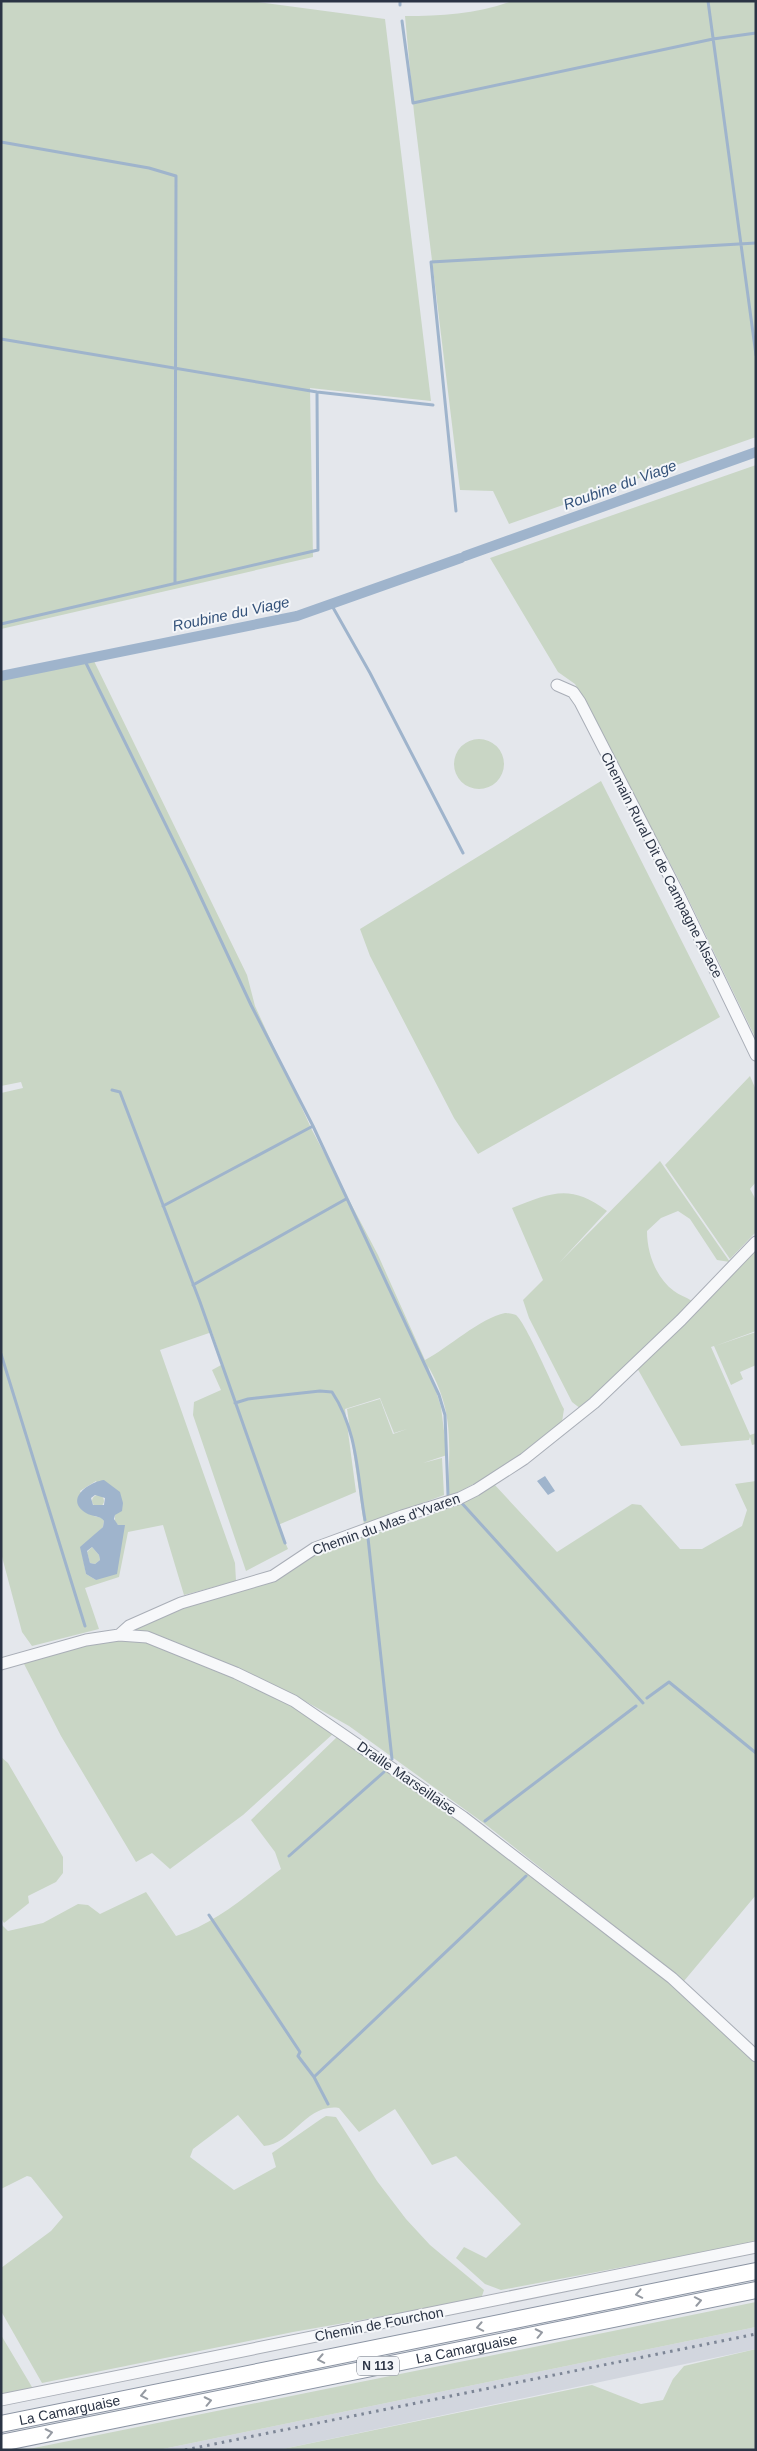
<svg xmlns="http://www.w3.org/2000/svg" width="757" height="2451" font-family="Helvetica,sans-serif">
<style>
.built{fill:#d2d6de}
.green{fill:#c9d6c5;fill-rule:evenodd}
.water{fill:#9fb4cc;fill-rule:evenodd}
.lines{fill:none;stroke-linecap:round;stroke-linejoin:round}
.stream{stroke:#9fb4cc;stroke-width:3}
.canal{stroke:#9fb4cc;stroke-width:10}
.minor-casing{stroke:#a9aeb7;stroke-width:13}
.highway-casing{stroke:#8b94a3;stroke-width:18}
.minor{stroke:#f7f8fa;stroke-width:11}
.highway{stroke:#fff;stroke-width:16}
.rail{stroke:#7d8696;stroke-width:3;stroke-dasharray:2.5 5;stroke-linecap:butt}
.oneway{stroke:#959aa2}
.labels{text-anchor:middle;stroke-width:4;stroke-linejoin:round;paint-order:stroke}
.shield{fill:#f4f6f9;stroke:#676e7b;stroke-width:1}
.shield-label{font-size:12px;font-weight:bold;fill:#2b3445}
.street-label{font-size:14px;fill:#2b3445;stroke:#f4f6f9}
.water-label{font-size:15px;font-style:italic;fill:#34527a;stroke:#f4f6f9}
</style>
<rect width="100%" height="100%" fill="#e4e7ec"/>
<path class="built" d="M 756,2327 L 756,2349 L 278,2450 L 158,2450 Z"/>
<path class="green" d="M 1,1 L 251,1 L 385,19 L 431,401 L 310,388 L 313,557 L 1,629 Z
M 512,1 L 756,1 L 756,437 L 509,524 L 493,491 L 460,490 L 414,113 L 405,16 C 442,16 476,14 512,1 Z
M 756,465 L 756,1039 L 680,882 L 575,684 L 558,672 L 490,558 Z
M 94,661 L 247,975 L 255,1006 L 312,1130 L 378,1255 L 425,1360 C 448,1348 480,1318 505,1313 C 508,1313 514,1314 516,1315 C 526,1323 556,1393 564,1409 L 562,1422 C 526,1453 491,1477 448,1497 C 449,1445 455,1413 428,1366 L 441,1407 L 447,1455 L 423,1463 L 442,1458 L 444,1495 L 364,1525 L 347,1409 L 380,1399 L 393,1434 L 407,1429 L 394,1433 L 380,1398 L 345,1409 L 356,1492 L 278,1525 L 288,1549 L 246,1571 L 193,1415 L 194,1402 L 221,1390 L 212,1370 L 223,1364 L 212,1332 L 160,1350 L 235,1563 L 236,1581 L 184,1595 L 163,1525 L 128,1532 L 119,1577 L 85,1588 L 99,1629 L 32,1646 L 22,1632 L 1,1553 L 1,1093 L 23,1088 L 21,1082 L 1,1086 L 1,680 ZM 96,1481 L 115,1515 L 115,1522 L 118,1525 L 123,1525 L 96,1580 L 86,1574 L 81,1548 L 103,1527 L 104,1521 L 102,1518 L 94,1516 L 80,1491 Z
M454 764a25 25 0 1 1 50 0a25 25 0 1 1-50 0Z
M 601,781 L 720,1017 L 478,1154 L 454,1118 L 370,956 L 360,929 Z
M 750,1076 L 756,1090 L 756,1182 L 750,1189 L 756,1200 L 756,1232 L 730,1259 L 665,1165 Z
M 660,1161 L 730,1262 L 717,1260 L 690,1219 L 678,1211 L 661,1218 L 647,1231 C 647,1253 656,1278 674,1291 C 679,1295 686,1297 692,1301 L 581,1409 L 572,1402 L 529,1318 L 523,1300 L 543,1280 L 512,1208 C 551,1193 570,1183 607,1211 L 559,1263 Z
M 756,1246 L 756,1331 L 715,1346 L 756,1332 L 756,1365 L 740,1372 L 743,1379 L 731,1385 L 714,1346 L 711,1347 L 750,1435 L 756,1433 L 756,1444 L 752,1445 L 750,1437 L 749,1440 L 681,1446 L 636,1366 Z
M 756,1481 L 756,1895 L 684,1981 L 485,1824 L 349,1726 L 296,1696 L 244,1672 L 135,1631 L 136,1627 L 201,1602 L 321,1551 L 424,1518 L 462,1502 L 493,1483 L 557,1552 L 632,1504 L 641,1505 L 680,1549 L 702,1549 L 742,1526 L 747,1510 L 735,1484 Z
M92 1501a6 6 0 1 1 12 0a6 6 0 1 1-12 0Z
M 92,1547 L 99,1555 L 100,1560 L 95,1564 L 90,1563 L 87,1552 Z
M 107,1638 L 144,1641 L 182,1655 L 285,1700 L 334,1733 L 243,1815 L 170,1869 L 152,1853 L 136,1862 L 61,1736 L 22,1660 Z
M 337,1737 L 474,1828 L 656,1969 L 756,2060 L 756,2242 L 501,2290 L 485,2284 L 456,2258 L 464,2247 L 486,2258 L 521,2224 L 456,2156 L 432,2165 L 395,2109 L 359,2132 L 339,2108 C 306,2103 293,2144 264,2146 L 238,2115 L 193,2149 L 190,2157 L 234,2190 L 276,2167 L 272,2153 L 321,2119 L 326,2116 L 336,2117 L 377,2181 L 406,2219 L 430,2245 L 484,2290 L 481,2299 L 293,2332 L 42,2383 L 1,2311 L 1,2268 L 51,2231 L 63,2217 L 31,2177 L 27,2176 L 1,2189 L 1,1924 L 8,1931 L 43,1923 L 78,1904 L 88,1905 L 100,1914 L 146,1892 L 176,1936 C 217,1923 248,1894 281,1869 L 275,1852 L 251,1820 Z
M 1,1757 L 8,1763 L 63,1857 L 63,1873 L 56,1882 L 28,1896 L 29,1903 L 4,1923 L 1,1918 Z
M 756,2302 L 756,2327 L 158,2450 L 24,2450 Z
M 1,2335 L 32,2387 L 31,2391 L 1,2396 Z
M 756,2349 L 756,2450 L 278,2450 L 592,2385 L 641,2404 L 663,2400 L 673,2379 L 684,2366 Z"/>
<path class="water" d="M 545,1476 L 555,1491 L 548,1495 L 537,1481 Z
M 104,1480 L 120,1492 L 123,1503 L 122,1511 L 115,1515 L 114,1519 L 118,1525 L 125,1525 L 117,1574 L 96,1580 L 86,1574 L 80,1547 L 103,1527 L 104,1521 C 100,1515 92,1517 86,1513 C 64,1500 88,1482 104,1480 ZM 95,1495 L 105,1498 L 104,1505 L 93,1505 L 91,1498 ZM 92,1547 L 99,1555 L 100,1560 L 95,1564 L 90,1563 L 87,1551 Z"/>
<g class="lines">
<path class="stream" d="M 400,1 L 400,5
M 708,1 L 756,355
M 402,21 L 413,103 L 713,39 L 756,33
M 1,142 L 149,168 L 176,176 L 175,582
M 1,339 L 317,392 L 433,405
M 456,511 L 431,262 L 756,243
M 331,604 L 370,673 L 463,853
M 1,624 L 318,550 L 317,392
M 84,659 L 188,870 L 251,1005 L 313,1126 L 439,1395 L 445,1415 L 448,1495
M 112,1090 L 120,1092 L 200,1302 L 285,1543
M 163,1206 L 313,1126
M 193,1285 L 346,1199
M 1,1354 L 85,1626
M 235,1403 L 248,1399 L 320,1391 L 332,1392 C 358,1431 357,1476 365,1520
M 459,1500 L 643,1703
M 368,1538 L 392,1759
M 647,1698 L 669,1682 L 756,1753
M 485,1821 L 636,1706
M 289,1856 L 384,1772
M 209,1915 L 300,2052 L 298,2056 L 314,2077 L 328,2104
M 314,2077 L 526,1876"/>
<path class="canal" d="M 465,556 L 756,452
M 1,676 L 297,616 L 461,558"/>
<defs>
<path id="minor" d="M 557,685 L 573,692 L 580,702 L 677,891 L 756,1055
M 119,1635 L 129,1626 L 181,1603 L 273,1576 L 315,1548 L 402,1516 L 460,1498 L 476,1490 L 524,1459 L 594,1403 L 681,1320 L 756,1242
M 1,1664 L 86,1640 L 119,1635 L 147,1637 L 236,1673 L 294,1701 L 463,1817 L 672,1978 L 756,2056
M 1,2400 L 756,2247"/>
<g id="highway">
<path id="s1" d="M 1,2424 L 756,2271"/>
<path id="s2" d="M 1,2443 L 756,2290"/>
</g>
</defs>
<use href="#minor" class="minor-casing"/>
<use href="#highway" class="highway-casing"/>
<use href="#minor" class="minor"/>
<use href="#highway" class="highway"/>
<path class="rail" d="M 185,2450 L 756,2334"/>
</g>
<defs><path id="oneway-chevron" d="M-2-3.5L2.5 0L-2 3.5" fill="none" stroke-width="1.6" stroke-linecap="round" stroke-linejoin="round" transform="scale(1.25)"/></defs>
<g class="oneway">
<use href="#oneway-chevron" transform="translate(639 2294) rotate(169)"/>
<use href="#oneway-chevron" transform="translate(698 2301) rotate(-11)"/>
<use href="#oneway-chevron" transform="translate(480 2327) rotate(169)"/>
<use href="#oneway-chevron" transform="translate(539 2333) rotate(-12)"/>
<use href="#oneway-chevron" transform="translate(321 2359) rotate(169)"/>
<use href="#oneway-chevron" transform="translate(144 2395) rotate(169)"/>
<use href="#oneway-chevron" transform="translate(208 2401) rotate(-12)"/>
<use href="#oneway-chevron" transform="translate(49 2433) rotate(-12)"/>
</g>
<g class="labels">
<rect class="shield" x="357" y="2356.5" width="42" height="19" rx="4"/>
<g class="shield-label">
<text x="378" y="2370">N 113</text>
</g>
<g class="street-label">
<text transform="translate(662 865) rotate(63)" y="5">Chemain Rural Dit de Campagne Alsace</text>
<text transform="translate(386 1524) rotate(-20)" y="5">Chemin du Mas d'Yvaren</text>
<text transform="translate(407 1778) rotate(35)" y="5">Draille Marseillaise</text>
<text transform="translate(379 2324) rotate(-11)" y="5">Chemin de Fourchon</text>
<text dy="5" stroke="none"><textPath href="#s2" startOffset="475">La Camarguaise</textPath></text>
<text dy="5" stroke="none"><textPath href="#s1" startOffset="70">La Camarguaise</textPath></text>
</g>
<g class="water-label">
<text transform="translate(620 485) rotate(-20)" y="5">Roubine du Viage</text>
<text transform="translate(231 614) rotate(-12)" y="5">Roubine du Viage</text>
</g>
</g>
<rect width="757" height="2451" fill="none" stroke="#2b3445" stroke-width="5"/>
</svg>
